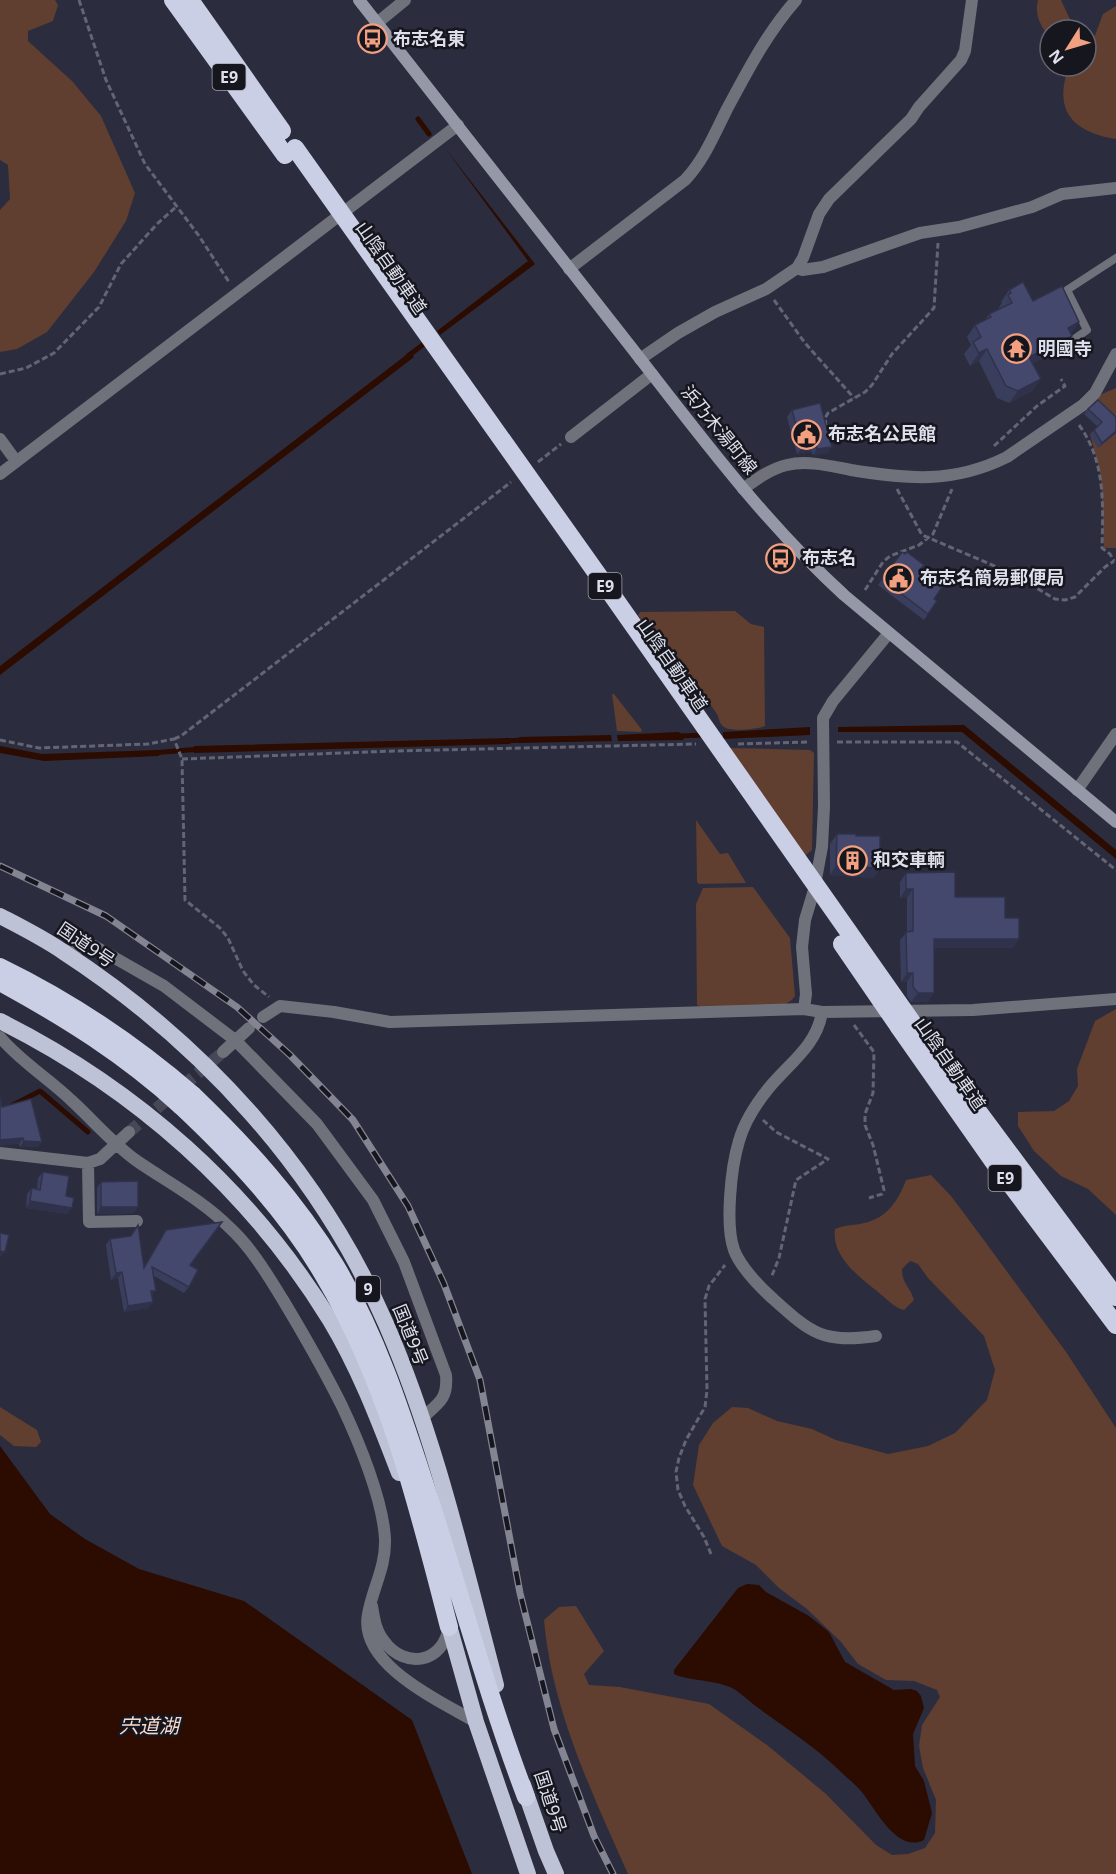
<svg xmlns="http://www.w3.org/2000/svg" width="1116" height="1874" font-family="'Noto Sans','Noto Sans JP',sans-serif">
<style>
.green{fill:#603e30}
.water{fill:#2c0b01}
.lines{fill:none;stroke-linecap:round;stroke-linejoin:round}
.stream{stroke:#2c0b01;stroke-width:5}
.minor-tunnel{stroke:#464858;stroke-width:12;stroke-dasharray:12 6;stroke-linecap:butt}
.path{stroke:#636574;stroke-width:3;stroke-dasharray:6 3;stroke-linecap:butt}
.service{stroke:#70727b;stroke-width:8}
.minor{stroke:#70727b;stroke-width:12}
.secondary{stroke:#9598a6;stroke-width:12}
.trunk{stroke:#bec2d6;stroke-width:16}
.motorway{stroke:#cbcfe5;stroke-width:18}
.rail-casing{stroke:#838593;stroke-width:7}
.rail{stroke:#15161e;stroke-width:4.5;stroke-dasharray:14;stroke-linecap:butt}
.motorway-bridge{stroke:#cbcfe5;stroke-width:18}
.wall{fill:#3a3e5d}
.shaded-wall{fill:#30324c}
.building{fill:#44486c;stroke:#30324c;stroke-width:1.5}
.labels{text-anchor:middle;stroke-width:5;stroke-linejoin:round;paint-order:stroke}
.shield{fill:#15161e;stroke:#a1a3ad;stroke-width:1.5}
.shield-label{font-size:16px;font-weight:bold;fill:#dddfea}
.poi-label{font-size:18px;font-weight:bold;fill:#dddfea;stroke:#15161e;text-anchor:start}
.street-label{font-size:18px;fill:#dddfea;stroke:#15161e}
.water-label{font-size:20px;font-style:italic;fill:#f7dacf;stroke:#15161e}
</style>
<rect width="100%" height="100%" fill="#2b2d3e"/>
<path class="green" d="M 0,0 L 55,0 L 58,5 L 53,21 L 28,31 L 28,41 L 72,81 L 101,116 L 135,193 L 126,221 L 94,272 L 47,332 L 17,349 L 0,352 L 0,210 L 10,199 L 8,165 L 0,160 Z
M 1038,0 L 1061,0 L 1075,30 L 1050,30 L 1050,39 C 1041,26 1034,16 1038,0 Z
M 1116,6 L 1116,139 C 1075,132 1053,113 1068,69 L 1066,66 L 1086,66 L 1086,40 L 1094,38 L 1103,14 Z
M 1116,388 L 1116,548 L 1104,548 L 1101,476 L 1090,434 L 1110,415 L 1095,401 L 1102,394 Z
M 735,611 L 751,624 L 764,627 L 765,726 C 758,729 730,732 724,727 C 720,725 719,719 717,714 L 666,642 L 657,641 L 638,615 L 640,612 Z
M 612,694 L 614,694 L 642,730 L 641,732 L 617,731 Z
M 731,748 L 810,750 L 814,753 L 812,850 L 806,855 L 803,855 L 730,749 Z
M 696,820 L 720,854 L 728,853 L 746,883 L 699,884 L 697,882 Z
M 753,887 L 790,938 L 795,996 L 792,1000 L 784,1005 L 701,1007 L 697,1005 L 696,904 L 703,888 Z
M 1116,1009 L 1116,1215 L 1088,1189 L 1061,1176 L 1034,1151 L 1018,1126 L 1018,1112 L 1054,1111 L 1069,1101 L 1078,1086 L 1077,1069 L 1095,1021 Z
M 931,1175 L 951,1196 L 975,1228 L 1066,1352 L 1116,1428 L 1116,1874 L 628,1874 C 592,1793 552,1710 544,1620 L 559,1607 L 576,1606 L 604,1651 L 584,1674 L 589,1685 L 620,1687 L 709,1704 L 767,1745 L 826,1794 L 876,1845 L 892,1855 L 908,1854 L 925,1848 L 935,1833 L 936,1800 L 923,1768 L 919,1746 L 922,1725 L 940,1697 L 937,1690 L 914,1681 L 886,1680 L 858,1664 L 841,1642 L 807,1609 L 779,1588 L 756,1565 L 722,1546 L 693,1485 L 699,1445 L 713,1423 L 732,1407 L 748,1408 L 777,1421 L 812,1429 L 836,1440 L 888,1454 L 928,1446 L 955,1433 L 987,1400 L 995,1370 L 984,1336 L 928,1278 L 918,1264 L 910,1261 L 902,1269 C 902,1284 910,1286 914,1300 L 904,1310 C 893,1307 887,1299 878,1292 C 859,1277 831,1256 835,1229 C 846,1224 853,1226 864,1223 C 887,1218 898,1201 906,1180 Z
M 0,1407 L 37,1430 L 41,1442 L 36,1447 L 14,1446 L 0,1435 Z"/>
<path class="water" d="M 445,148 L 535,264 L 440,335 L 437,331 L 528,261 Z
M 410,352 L 414,357 L 0,675 L 0,666 Z
M 964,725 L 1116,850 L 1116,859 L 962,732 L 838,732 L 838,727 Z
M 810,727 L 810,735 L 723,739 L 723,732 Z
M 679,732 L 684,740 L 618,741 L 617,735 Z
M 611,735 L 612,741 L 518,743 L 519,737 Z
M 510,738 L 510,744 L 194,753 L 194,746 Z
M 0,746 L 42,754 L 158,750 L 159,756 L 44,761 L 0,753 Z
M 0,1446 L 50,1514 L 85,1539 L 139,1569 L 244,1601 L 412,1720 L 472,1874 L 0,1874 Z
M 747,1584 L 759,1585 L 766,1592 L 809,1616 L 829,1632 L 845,1662 L 894,1690 L 911,1689 L 917,1691 L 921,1696 L 924,1708 L 913,1734 L 915,1766 L 924,1781 L 932,1813 L 924,1840 C 897,1854 875,1808 861,1791 C 855,1784 847,1778 841,1772 C 816,1747 785,1728 757,1707 C 748,1701 738,1689 727,1686 C 712,1680 685,1680 674,1674 L 674,1670 L 738,1588 Z"/>
<g class="lines">
<path class="stream" d="M 418,119 L 429,134
M 408,356 L 429,340
M 677,736 L 707,735
M 503,741 L 524,740
M 152,753 L 200,749
M 13,1105 L 40,1091 L 88,1132"/>
<path class="minor-tunnel" d="M 129,1132 L 223,1052"/>
<path class="path" d="M 79,0 L 106,80 L 145,164 L 199,236 L 229,282
M 774,300 L 805,343 L 854,398
M 0,374 L 26,368 L 54,353 L 99,307 L 121,264 L 157,224 L 176,207
M 1079,425 C 1106,462 1103,505 1102,548 L 1110,554 L 1114,561
M 826,426 L 825,418 L 828,413 L 865,392 L 872,385 L 892,354 L 934,308 L 938,243
M 994,446 L 1037,406 L 1065,386 L 1061,379
M 538,462 L 561,444
M 897,489 L 922,535 L 1011,573 L 1055,599 L 1065,600 L 1075,597 L 1105,567 L 1114,561
M 865,590 L 883,562 L 890,556 L 919,545 L 933,534 L 952,489
M 174,739 L 181,736 L 511,482
M 0,740 L 39,748 L 148,744 L 174,739 L 182,759 L 185,900 L 220,928 L 228,938 L 243,971 L 254,985 L 269,997
M 837,742 L 957,742 L 1116,870
M 738,744 L 809,742
M 182,759 L 394,751 L 696,744
M 854,1025 L 874,1052 L 873,1093 L 865,1114 L 865,1125 L 873,1145 L 884,1190 L 882,1194 L 869,1198
M 763,1120 L 776,1132 L 828,1159 L 796,1180 L 779,1258 L 771,1278
M 711,1554 L 704,1537 L 685,1506 L 678,1490 L 676,1472 L 679,1458 L 686,1440 L 705,1407 L 707,1390 L 705,1299 L 709,1286 L 725,1265"/>
<path class="service" d="M 1073,340 L 1087,330 L 1067,290 L 1116,258"/>
<path class="minor" d="M 377,23 L 405,0
M 797,268 L 802,270 L 823,267 L 920,233 L 959,227 L 1032,207 L 1062,194 L 1116,188
M 569,269 L 685,180 C 704,160 715,133 727,109 C 748,70 767,33 796,0
M 640,359 L 678,333 L 715,312 L 766,289 L 797,268 L 803,258 L 819,214 L 829,199 L 911,119 L 919,107 L 961,60 L 965,51 L 972,0
M 571,437 L 652,374
M 0,439 L 16,461
M 0,474 L 458,125
M 743,489 C 757,479 770,469 787,465 C 808,460 830,466 851,470 C 907,479 953,484 1007,457 L 1083,405 L 1095,393 L 1116,354
M 1077,790 L 1116,734
M 61,950 L 94,946 L 164,986 L 235,1040 L 317,1124 L 373,1200 L 404,1262 L 446,1375 C 448,1399 439,1403 422,1418
M 804,1009 L 806,994 L 802,947 L 805,920 L 814,890 L 822,847 L 824,806 L 823,718 L 833,701 L 889,633
M 822,1012 C 817,1046 788,1064 768,1089 C 756,1104 744,1123 739,1141 C 731,1167 725,1225 734,1250 C 741,1268 757,1284 771,1297 C 810,1332 821,1344 876,1336
M 263,1017 L 280,1006 L 334,1012 L 390,1022 L 804,1009 L 822,1012 L 973,1010 L 1116,999
M 0,1037 C 20,1061 48,1078 71,1100 C 93,1120 113,1144 137,1161 C 169,1183 202,1200 229,1227 C 251,1247 267,1274 283,1300 C 304,1335 324,1370 342,1406 C 359,1442 383,1500 385,1539 C 386,1567 373,1587 368,1614 C 358,1665 442,1702 476,1722
M 223,1052 L 249,1028
M 0,1153 L 88,1163 L 100,1159 L 129,1132
M 88,1163 L 89,1222 L 137,1221
M 372,1606 C 374,1619 376,1631 384,1641 C 405,1670 443,1663 449,1627"/>
<path class="secondary" d="M 359,0 C 450,115 540,232 631,347 C 698,433 763,521 844,595 L 1116,822"/>
<path class="trunk" d="M 0,916 C 21,927 43,938 62,951 C 202,1042 319,1170 386,1324 C 436,1439 464,1564 496,1685
M 0,1021 C 136,1089 250,1190 330,1320 C 359,1368 379,1421 399,1473
M 446,1615 L 476,1722 L 528,1874
M 523,1785 L 546,1851 L 556,1874"/>
<path class="motorway" d="M 173,0 L 285,155
M 190,0 L 282,131
M 914,1025 L 1116,1297
M 899,1027 L 993,1161 L 1116,1325
M 193,1095 C 247,1147 296,1201 335,1265 C 377,1335 402,1414 427,1491 C 460,1593 488,1697 526,1797
M 181,1106 C 235,1157 287,1212 324,1276 C 388,1383 418,1507 449,1627"/>
<defs>
<path id="rail" d="M 0,866 L 106,916 L 237,1007 L 290,1055 L 353,1120 L 408,1206 L 444,1284 L 480,1380 L 520,1593 L 554,1729 L 594,1836 L 613,1874"/>
</defs>
<use href="#rail" class="rail-casing"/>
<use href="#rail" class="rail"/>
<path class="motorway-bridge" d="M 295,148 L 598,575 L 914,1025
M 842,944 L 899,1027
M 0,967 C 70,1001 134,1044 193,1095
M 0,982 C 66,1018 125,1055 181,1106"/>
</g>
<path class="wall" d="M 1009,290 L 1033,301 L 1071,334 L 1063,348 L 1033,363 L 1041,379 L 1032,391 L 1009,403 L 997,398 L 979,361 L 970,366 L 964,354 L 971,345 L 967,337 L 975,325 L 985,320 L 989,314 L 1000,309 L 999,307 L 1002,303 L 1001,302 Z
M 1088,409 L 1116,433 L 1098,448 L 1090,435 L 1098,427 L 1084,414 Z
M 792,410 L 828,453 L 813,455 L 811,451 L 797,454 L 787,417 Z
M 902,552 L 919,571 L 934,599 L 937,601 L 924,620 L 878,585 Z
M 837,834 L 856,836 L 880,868 L 874,878 L 830,875 L 830,844 Z
M 906,873 L 955,897 L 1005,918 L 1013,948 L 934,948 L 928,1002 L 911,1002 L 907,996 L 907,982 L 901,982 L 900,940 L 907,932 L 907,898 L 900,898 L 900,882 Z
M 2,1107 L 38,1147 L 20,1147 Z
M 43,1172 L 66,1196 L 68,1214 L 26,1208 L 27,1194 L 32,1188 L 37,1189 L 38,1178 Z
M 101,1182 L 134,1213 L 97,1214 L 97,1188 Z
M 138,1225 L 144,1267 L 166,1230 L 190,1265 L 189,1287 L 184,1293 L 154,1276 L 152,1297 L 153,1302 L 148,1308 L 124,1312 L 118,1278 L 111,1280 L 106,1245 L 110,1239 L 131,1236 Z"/>
<path class="shaded-wall" d="M 1079,322 L 1071,334 L 1068,328 Z
M 1072,336 L 1063,348 L 1021,369 L 1029,357 Z
M 987,349 L 979,361 L 970,366 L 979,353 Z
M 1041,379 L 1032,391 L 1009,403 L 1018,391 Z
M 1116,431 L 1116,433 L 1098,448 L 1102,443 Z
M 816,444 L 811,451 L 797,454 L 802,448 Z
M 832,447 L 828,453 L 813,455 L 817,449 Z
M 836,866 L 880,868 L 874,878 L 830,875 Z
M 906,889 L 913,889 L 907,898 L 900,898 Z
M 934,939 L 1019,939 L 1013,948 L 927,948 Z
M 907,973 L 913,973 L 907,982 L 901,982 Z
M 918,993 L 934,993 L 928,1002 L 911,1002 Z
M 23,1138 L 19,1144 L 0,1146 L 0,1140 Z
M 24,1141 L 42,1142 L 38,1147 L 20,1147 Z
M 30,1201 L 72,1208 L 68,1214 L 26,1208 Z
M 101,1207 L 138,1207 L 134,1213 L 97,1214 Z
M 0,1251 L 5,1252 L 0,1258 Z
M 122,1272 L 118,1278 L 111,1280 L 116,1273 Z
M 153,1302 L 148,1308 L 124,1312 L 128,1306 Z"/>
<path class="building" d="M 1023,282 L 1033,301 L 1062,286 L 1079,322 L 1068,328 L 1072,336 L 1029,357 L 1041,379 L 1018,391 L 1006,386 L 987,349 L 979,353 L 973,342 L 981,337 L 975,325 L 991,317 L 989,314 L 1012,303 L 1008,295 L 1011,293 L 1009,290 Z
M 1098,400 L 1116,417 L 1116,431 L 1102,443 L 1094,430 L 1102,422 L 1088,409 Z
M 820,403 L 832,447 L 817,449 L 816,444 L 802,448 L 792,410 Z
M 902,552 L 905,554 L 907,552 L 924,565 L 919,571 L 942,587 L 934,599 L 937,601 L 928,614 L 882,579 Z
M 837,834 L 856,834 L 856,836 L 880,836 L 880,868 L 836,866 Z
M 955,872 L 955,897 L 1005,897 L 1005,918 L 1019,918 L 1019,939 L 934,939 L 934,993 L 918,993 L 913,987 L 913,973 L 907,973 L 906,932 L 913,931 L 913,889 L 906,889 L 906,873 Z
M 0,1097 L 2,1107 L 31,1099 L 42,1142 L 24,1141 L 23,1138 L 0,1140 Z
M 43,1172 L 69,1176 L 66,1196 L 74,1198 L 72,1208 L 30,1201 L 32,1188 L 40,1190 Z
M 138,1181 L 138,1207 L 101,1207 L 101,1182 Z
M 222,1222 L 190,1265 L 198,1270 L 189,1287 L 152,1267 L 156,1291 L 151,1291 L 153,1302 L 128,1306 L 122,1272 L 116,1273 L 110,1239 L 131,1236 L 138,1225 L 144,1268 L 166,1230 Z
M 0,1233 L 9,1235 L 5,1252 L 0,1251 Z"/>
<defs>
<symbol id="bus-ring" viewBox="-11 -11 22 22"><circle r="9.5" fill="#15161e" stroke="#f2a080" stroke-width="1.5"/><path d="M-5-6H5V4H4V6H2V4H-2V6H-4V4H-5ZM-3.5-4V0h7V-4ZM-3.5 1.2v1.5H-2V1.2ZM2 1.2v1.5H3.5V1.2Z" fill="#f2a080"/></symbol>
<symbol id="temple-ring" viewBox="-11 -11 22 22"><circle r="9.5" fill="#15161e" stroke="#f2a080" stroke-width="1.5"/><path d="M0-6L5-2H3V0L6.5 2.5H4V6H1.5V3h-3V6H-4V2.5H-6.5L-3 0V-2H-5Z" fill="#f2a080"/></symbol>
<symbol id="civic-ring" viewBox="-11 -11 22 22"><circle r="9.5" fill="#15161e" stroke="#f2a080" stroke-width="1.5"/><path d="M-.6-6.5H3V-4.5H.6V-3L4-1V1h2V6H-6V1h2V-1L-.6-3ZM-1.2 2.5V6h2.4V2.5Z" fill="#f2a080"/></symbol>
<symbol id="building-ring" viewBox="-11 -11 22 22"><circle r="9.5" fill="#15161e" stroke="#f2a080" stroke-width="1.5"/><path d="M-4-6H4V6H1V3H-1V6H-4ZM-2.5-4.3h1.7v1.8h-1.7ZM.8-4.3h1.7v1.8H.8ZM-2.5-1h1.7V.8h-1.7ZM.8-1h1.7V.8H.8Z" fill="#f2a080"/></symbol>
</defs>
<g fill-rule="evenodd">
<use href="#bus-ring" x="356" y="22" width="33" height="33"/>
<use href="#temple-ring" x="1000" y="332" width="33" height="33"/>
<use href="#civic-ring" x="790" y="418" width="33" height="33"/>
<use href="#bus-ring" x="764" y="542" width="33" height="33"/>
<use href="#civic-ring" x="882" y="562" width="33" height="33"/>
<use href="#building-ring" x="836" y="844" width="33" height="33"/>
</g>
<g class="labels">
<g class="shield">
<rect x="212.5" y="64" width="33" height="26" rx="4.5"/>
<rect x="588.5" y="573" width="33" height="26" rx="4.5"/>
<rect x="988.5" y="1165" width="33" height="26" rx="4.5"/>
<rect x="356" y="1276" width="24" height="26" rx="4.5"/>
</g>
<g class="shield-label">
<text x="229" y="83">E9</text>
<text x="605" y="592">E9</text>
<text x="1005" y="1184">E9</text>
<text x="368" y="1295">9</text>
</g>
<g class="poi-label">
<text x="393" y="45">布志名東</text>
<text x="1038" y="355">明國寺</text>
<text x="828" y="440">布志名公民館</text>
<text x="802" y="564">布志名</text>
<text x="920" y="584">布志名簡易郵便局</text>
<text x="873" y="866">和交車輌</text>
</g>
<g class="street-label">
<text transform="translate(391 268) rotate(55)" y="6">山陰自動車道</text>
<text transform="translate(719 430) rotate(51)" y="6">浜乃木湯町線</text>
<text transform="translate(672 665) rotate(55)" y="6">山陰自動車道</text>
<text transform="translate(86 945) rotate(34)" y="6">国道9号</text>
<text transform="translate(950 1064) rotate(55)" y="6">山陰自動車道</text>
<text transform="translate(410 1335) rotate(68)" y="6">国道9号</text>
<text transform="translate(550 1802) rotate(72)" y="6">国道9号</text>
</g>
<g class="water-label">
<text x="149" y="1733">宍道湖</text>
</g>
</g>
<g transform="translate(1068 48) rotate(233)"><circle r="28" fill="#15161e" stroke="#656670" stroke-width="1.5"/>
<path d="M0-4.5L10 22L0 15L-10 22Z" fill="#f2a080"/>
<text y="-9" font-size="16" font-weight="bold" text-anchor="middle" fill="#dddfea">N</text>
</g>
</svg>
